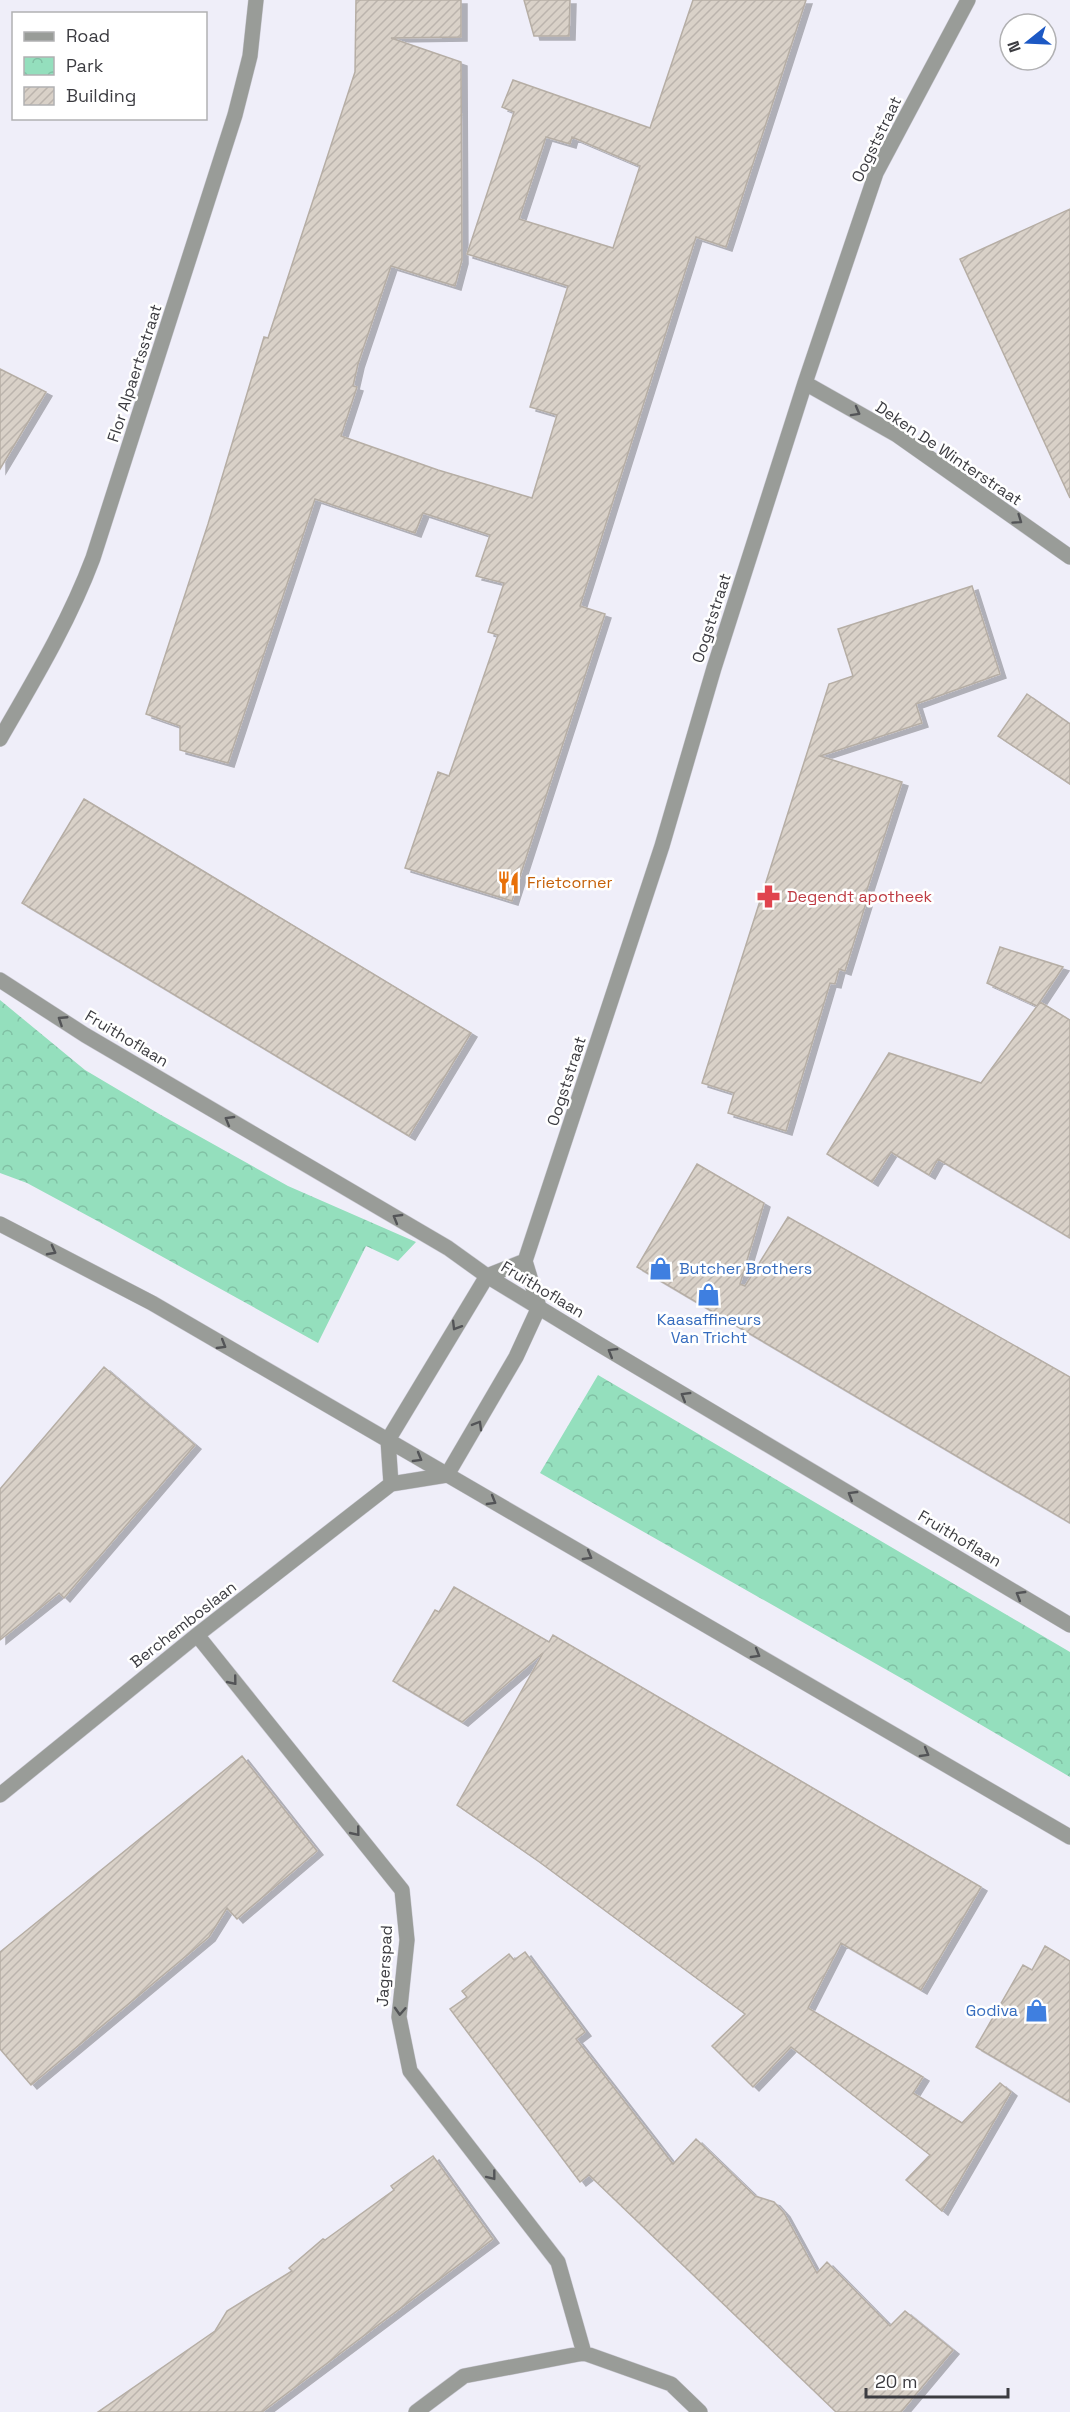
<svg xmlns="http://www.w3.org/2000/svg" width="1070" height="2412" font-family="'Space Grotesk',sans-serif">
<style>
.park{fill:url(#park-crowns)}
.building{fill:url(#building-hatch);stroke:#b6aea5;stroke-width:1.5;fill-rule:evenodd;filter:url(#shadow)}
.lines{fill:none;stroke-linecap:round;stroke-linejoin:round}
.minor-casing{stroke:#cbcad4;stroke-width:16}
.minor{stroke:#999c98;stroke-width:15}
.oneway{stroke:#535457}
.labels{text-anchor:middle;stroke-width:5;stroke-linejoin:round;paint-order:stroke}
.street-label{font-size:16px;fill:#3c3c41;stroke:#fff}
.food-label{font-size:16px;fill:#c56008;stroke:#fff;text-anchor:start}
.health-label{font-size:16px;fill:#be3a42;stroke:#fff;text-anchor:start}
.shop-label{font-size:16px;fill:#366cbe;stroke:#fff;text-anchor:start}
</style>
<defs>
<pattern id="park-crowns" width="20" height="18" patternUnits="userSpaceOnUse" patternTransform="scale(1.5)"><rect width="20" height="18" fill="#94dfbd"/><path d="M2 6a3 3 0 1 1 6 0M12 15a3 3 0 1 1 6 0" fill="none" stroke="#80c0a4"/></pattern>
<pattern id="building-hatch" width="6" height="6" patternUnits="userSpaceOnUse" patternTransform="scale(1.5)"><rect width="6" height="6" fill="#d9d1c8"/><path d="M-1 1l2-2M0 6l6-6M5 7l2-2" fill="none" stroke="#bbb4ad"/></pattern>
<filter id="shadow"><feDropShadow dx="6" dy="4" stdDeviation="0" flood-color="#0004"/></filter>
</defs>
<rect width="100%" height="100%" fill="#efeef9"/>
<path class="park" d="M 0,1000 L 85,1070 L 161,1115 L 288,1186 L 416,1242 L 398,1261 L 366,1246 L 318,1343 L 116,1231 L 27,1183 L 0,1173 Z
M 598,1375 L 1070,1652 L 1070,1777 L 908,1682 L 540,1473 Z"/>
<path class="building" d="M 356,0 L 461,0 L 461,37 L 391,38 L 461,62 L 462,260 L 455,286 L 391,266 L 358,364 L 353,386 L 357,387 L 341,436 L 438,470 L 532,498 L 557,415 L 530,407 L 568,286 L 467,254 L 514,112 L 502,107 L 513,80 L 650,128 L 693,0 L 806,0 L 726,247 L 696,237 L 580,606 L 605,614 L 512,901 L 405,868 L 438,772 L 449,776 L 498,635 L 488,632 L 504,583 L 476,576 L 490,535 L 423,513 L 415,533 L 315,499 L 228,763 L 180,750 L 180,726 L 146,714 L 208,524 L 264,337 L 268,338 L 355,72 ZM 546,137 L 570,144 L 572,137 L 640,166 L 613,248 L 519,219 Z
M 524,0 L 570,0 L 569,36 L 534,36 Z
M 1070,209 L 1070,498 L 960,259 Z
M 0,369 L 46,392 L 0,469 Z
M 972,586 L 1000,674 L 916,704 L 922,723 L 820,756 L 902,782 L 863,902 L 866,903 L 845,971 L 839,969 L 835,984 L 830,983 L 786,1131 L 728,1113 L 734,1093 L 702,1083 L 829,684 L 853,676 L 838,629 Z
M 1027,694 L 1070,724 L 1070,784 L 998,736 Z
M 84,799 L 471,1033 L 409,1136 L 22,903 Z
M 1000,947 L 1063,967 L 1037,1006 L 987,983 Z
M 1040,1002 L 1070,1020 L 1070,1238 L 938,1159 L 929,1175 L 891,1152 L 872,1182 L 827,1154 L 889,1053 L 981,1083 Z
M 697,1164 L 764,1203 L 740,1284 L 745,1286 L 788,1217 L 1070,1377 L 1070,1523 L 637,1267 Z
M 104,1367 L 195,1445 L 64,1598 L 59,1593 L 0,1640 L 0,1489 Z
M 454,1587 L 549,1642 L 553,1635 L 981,1887 L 921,1990 L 841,1943 L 808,2008 L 923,2077 L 913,2093 L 962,2123 L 1000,2083 L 1011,2092 L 942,2211 L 906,2180 L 930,2155 L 791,2047 L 753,2087 L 712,2046 L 745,2014 L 538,1861 L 457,1805 L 543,1653 L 462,1722 L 393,1681 L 435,1610 L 439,1612 Z
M 242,1756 L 317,1851 L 237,1919 L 227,1908 L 209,1937 L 31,2085 L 0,2049 L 0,1952 Z
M 1045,1946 L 1070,1961 L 1070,2102 L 976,2047 L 1023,1965 L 1032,1970 Z
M 525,1952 L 585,2032 L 576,2039 L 673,2164 L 696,2139 L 755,2196 L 774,2202 L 784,2213 L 817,2273 L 827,2262 L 890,2326 L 905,2311 L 953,2350 L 901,2412 L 836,2412 L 589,2175 L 580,2182 L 450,2009 L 467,1997 L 462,1991 L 509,1954 L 514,1960 Z
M 433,2156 L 493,2239 L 262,2412 L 98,2412 L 215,2331 L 227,2311 L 292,2271 L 289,2268 L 323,2239 L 325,2240 L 394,2190 L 391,2186 Z"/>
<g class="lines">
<defs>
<path id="minor" d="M 805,383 L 897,435 L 1070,557
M 0,739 C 34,680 69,622 93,558 L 235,115 L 250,56 L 256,0
M 0,980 L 85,1035 L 448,1248 L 487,1276 L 597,1343 L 1070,1625
M 0,1224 L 152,1303 L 1070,1837
M 388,1440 L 487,1276 L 525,1261
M 388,1440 L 391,1484
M 447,1475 L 516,1357 L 539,1307 L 525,1261 L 662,846 L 714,668 L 805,383 L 876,173 L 968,0
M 197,1635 L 402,1890 L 407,1940 L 399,2017 L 410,2071 L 558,2262 L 584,2353
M 0,1795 L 197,1635 L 391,1484 L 447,1475
M 416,2412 L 464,2376 L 584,2353 L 671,2384 L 700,2412"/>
</defs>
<use href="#minor" class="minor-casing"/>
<use href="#minor" class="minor"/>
</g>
<defs><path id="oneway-chevron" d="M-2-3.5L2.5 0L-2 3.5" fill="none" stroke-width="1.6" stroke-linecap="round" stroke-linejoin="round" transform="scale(1.5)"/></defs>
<g class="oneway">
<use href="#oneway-chevron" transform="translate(856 412) rotate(29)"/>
<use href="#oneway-chevron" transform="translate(1018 520) rotate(35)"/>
<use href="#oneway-chevron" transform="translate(62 1020) rotate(-147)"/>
<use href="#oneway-chevron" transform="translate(229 1120) rotate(-150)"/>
<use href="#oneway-chevron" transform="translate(397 1218) rotate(-150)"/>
<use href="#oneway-chevron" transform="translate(52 1251) rotate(28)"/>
<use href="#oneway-chevron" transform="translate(456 1326) rotate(121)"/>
<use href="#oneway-chevron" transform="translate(222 1345) rotate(31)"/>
<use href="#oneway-chevron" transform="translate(612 1352) rotate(-149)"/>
<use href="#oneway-chevron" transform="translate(685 1396) rotate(-149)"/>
<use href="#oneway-chevron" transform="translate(478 1425) rotate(-60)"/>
<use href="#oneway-chevron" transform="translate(418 1458) rotate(30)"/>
<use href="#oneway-chevron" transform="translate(852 1495) rotate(-149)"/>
<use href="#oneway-chevron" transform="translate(492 1501) rotate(30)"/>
<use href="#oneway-chevron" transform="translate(588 1556) rotate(30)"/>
<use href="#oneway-chevron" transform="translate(1020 1595) rotate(-149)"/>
<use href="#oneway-chevron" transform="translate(756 1654) rotate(30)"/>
<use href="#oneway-chevron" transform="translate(233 1681) rotate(51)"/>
<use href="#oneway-chevron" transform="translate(925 1753) rotate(30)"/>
<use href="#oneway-chevron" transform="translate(356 1832) rotate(51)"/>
<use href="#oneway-chevron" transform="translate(400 2011) rotate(93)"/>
<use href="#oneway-chevron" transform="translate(492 2176) rotate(52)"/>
</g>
<defs>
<symbol id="restaurant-bare" viewBox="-9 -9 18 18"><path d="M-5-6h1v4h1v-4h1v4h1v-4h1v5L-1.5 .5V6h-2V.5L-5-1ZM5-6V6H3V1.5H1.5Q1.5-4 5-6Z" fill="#e8710a" stroke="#fff" stroke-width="2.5" paint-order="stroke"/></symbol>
<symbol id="pharmacy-bare" viewBox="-9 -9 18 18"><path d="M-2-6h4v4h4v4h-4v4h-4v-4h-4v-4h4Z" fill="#e0444e" stroke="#fff" stroke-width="2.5" paint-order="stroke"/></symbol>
<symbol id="shop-bare" viewBox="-9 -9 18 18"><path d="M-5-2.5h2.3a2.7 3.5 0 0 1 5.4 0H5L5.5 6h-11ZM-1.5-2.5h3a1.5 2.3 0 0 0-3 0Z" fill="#3f7fe0" stroke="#fff" stroke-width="2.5" paint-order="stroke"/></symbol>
</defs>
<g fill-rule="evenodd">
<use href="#restaurant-bare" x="492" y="866" width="33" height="33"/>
<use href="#pharmacy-bare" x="752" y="880" width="33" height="33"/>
<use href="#shop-bare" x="644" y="1252" width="33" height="33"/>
<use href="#shop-bare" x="692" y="1278" width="33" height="33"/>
<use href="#shop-bare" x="1020" y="1994" width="33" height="33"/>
</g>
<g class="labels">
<g class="street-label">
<text transform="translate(876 139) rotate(-64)" y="6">Oogststraat</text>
<text transform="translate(134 373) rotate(-72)" y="6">Flor Alpaertsstraat</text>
<text transform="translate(949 453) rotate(34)" y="6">Deken De Winterstraat</text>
<text transform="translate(711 618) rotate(-72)" y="6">Oogststraat</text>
<text transform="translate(127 1038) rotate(31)" y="6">Fruithoflaan</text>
<text transform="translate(566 1081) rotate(-72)" y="6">Oogststraat</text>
<text transform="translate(543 1289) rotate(31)" y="6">Fruithoflaan</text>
<text transform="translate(960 1538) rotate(31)" y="6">Fruithoflaan</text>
<text transform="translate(183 1624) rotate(-38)" y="6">Berchemboslaan</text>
<text transform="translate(384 1966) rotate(-87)" y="6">Jagerspad</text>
</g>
<g class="food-label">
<text x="527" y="888">Frietcorner</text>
</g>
<g class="health-label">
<text x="787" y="902">Degendt apotheek</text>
</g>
<g class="shop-label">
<text x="679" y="1274">Butcher Brothers</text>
<text x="709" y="1325" text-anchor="middle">Kaasaffineurs<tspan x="709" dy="18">Van Tricht</tspan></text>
<text x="1018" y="2016" text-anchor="end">Godiva</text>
</g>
</g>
<rect x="12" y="12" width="195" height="108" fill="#ffffff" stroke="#b1b1b3" stroke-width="1.5"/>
<rect x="24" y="32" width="30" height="9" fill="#999c98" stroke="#b1b1b3" stroke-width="1.5"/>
<text x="66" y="42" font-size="18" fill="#3c3c41">Road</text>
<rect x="24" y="57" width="30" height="18" fill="url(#park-crowns)" stroke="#b1b1b3" stroke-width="1.5"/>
<text x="66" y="72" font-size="18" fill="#3c3c41">Park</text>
<rect x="24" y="87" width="30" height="18" fill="url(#building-hatch)" stroke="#b1b1b3" stroke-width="1.5"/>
<text x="66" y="102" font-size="18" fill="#3c3c41">Building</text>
<g transform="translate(1028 42) rotate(252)"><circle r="28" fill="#ffffff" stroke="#b1b1b3" stroke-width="1.5"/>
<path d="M0-4.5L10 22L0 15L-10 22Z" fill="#1c58c4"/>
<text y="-9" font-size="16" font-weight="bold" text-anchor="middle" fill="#3c3c41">N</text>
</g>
<path d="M866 2388v9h142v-9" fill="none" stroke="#3c3c41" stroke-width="3"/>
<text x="875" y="2388" font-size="18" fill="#3c3c41" stroke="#ffffff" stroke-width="4.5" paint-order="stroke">20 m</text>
</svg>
